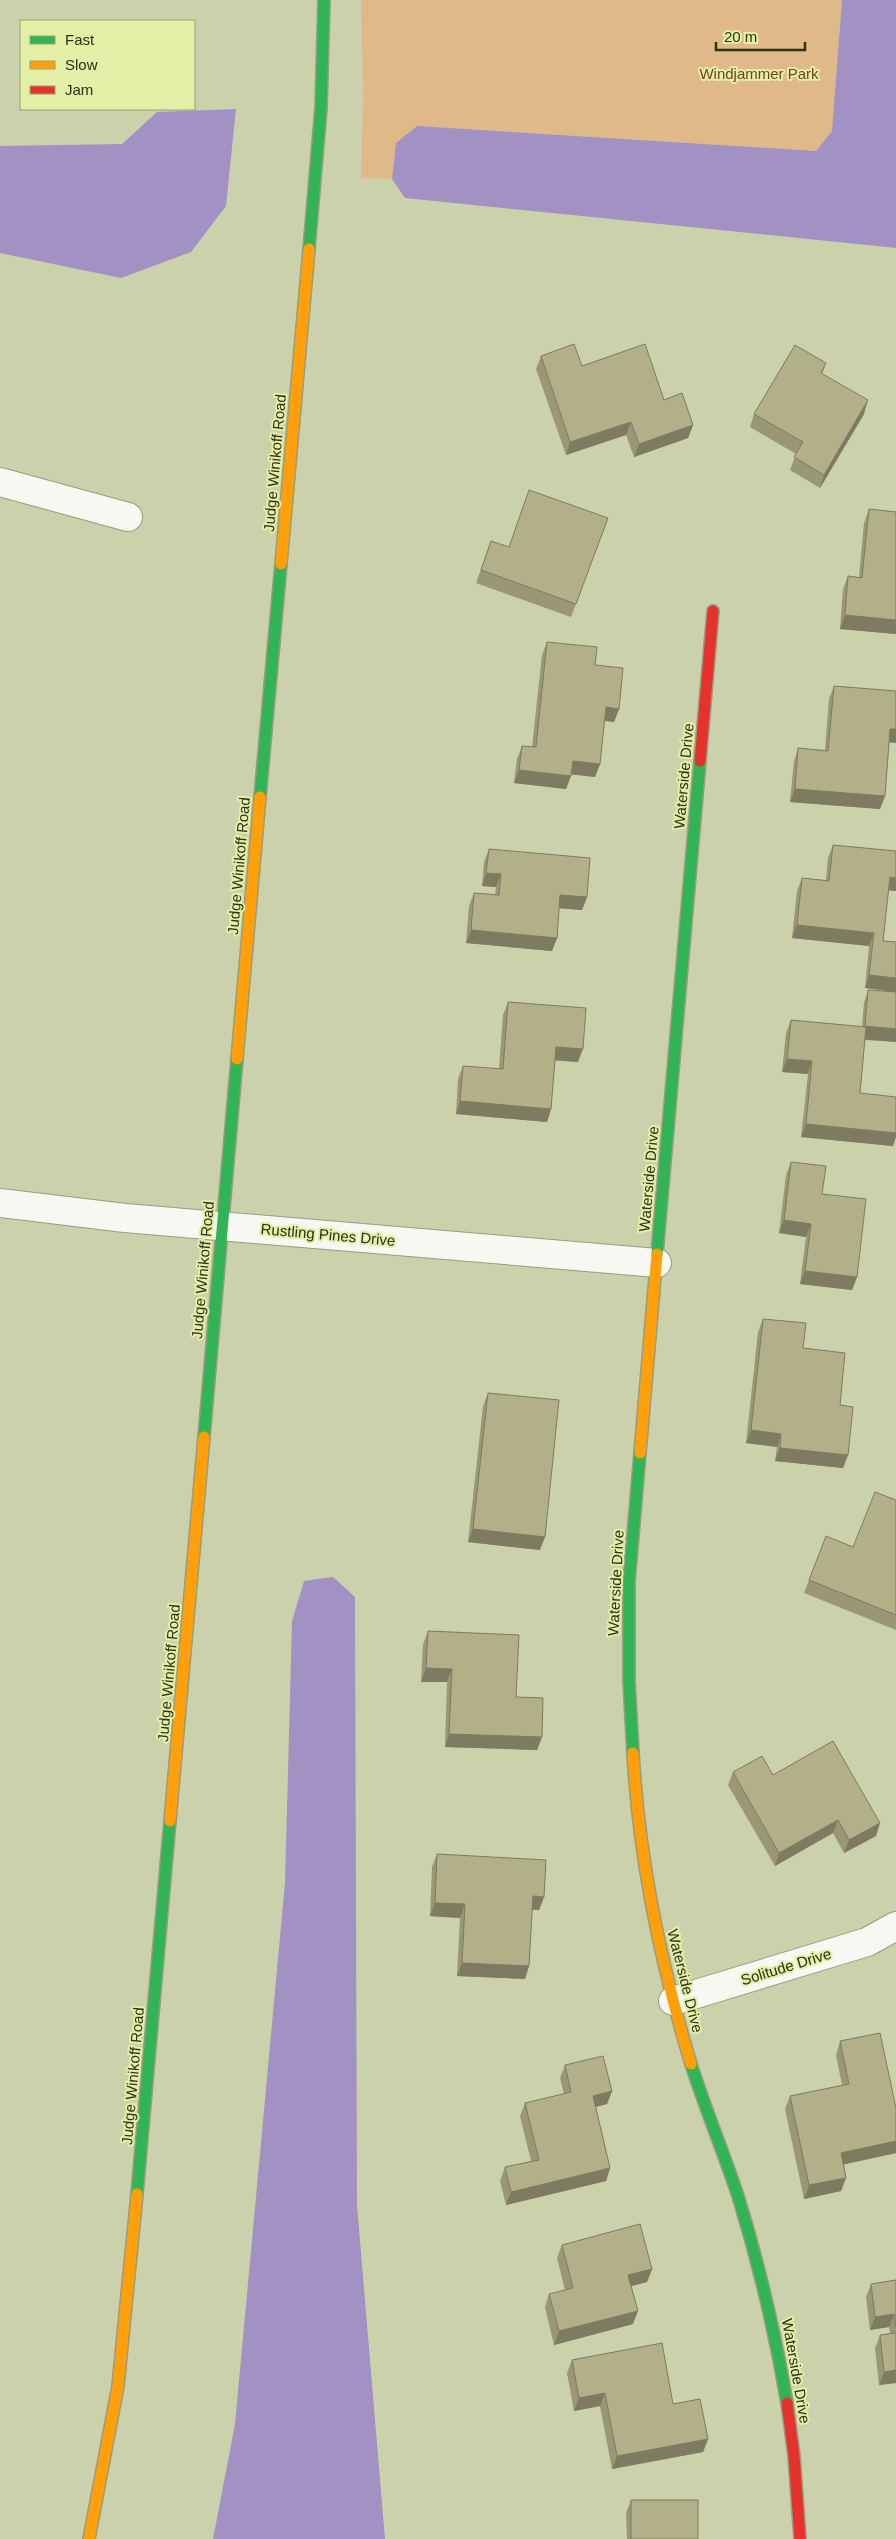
<svg xmlns="http://www.w3.org/2000/svg" width="896" height="2539" font-family="Arial,sans-serif">
<style>
.green{fill:#e0b989}
.water{fill:#a292c4}
.lines{fill:none;stroke-linecap:round;stroke-linejoin:round}
.street-casing{stroke:#989d7f;stroke-width:30}
.fast-casing{stroke:#989d7f;stroke-width:14}
.slow-casing{stroke:#989d7f;stroke-width:14}
.jam-casing{stroke:#989d7f;stroke-width:14}
.street{stroke:#f7f8f2;stroke-width:28}
.fast{stroke:#30b455;stroke-width:11}
.slow{stroke:#ff9f0a;stroke-width:11}
.jam{stroke:#e5322d;stroke-width:11}
.wall{fill:#999776}
.shaded-wall{fill:#7d7b60}
.building{fill:#b2b089;stroke:#7d7b60}
.labels{text-anchor:middle;stroke-width:4;stroke-linejoin:round;paint-order:stroke}
.park-label{font-size:15px;fill:#794113;stroke:#e3eea7}
.street-label{font-size:15px;fill:#2d3115;stroke:#e3eea7}
</style>
<rect width="100%" height="100%" fill="#cbd1ab"/>
<path class="green" d="M 361,0 L 842,0 L 832,131 L 816,151 L 417,126 L 396,143 L 392,179 L 361,178 L 363,96 Z"/>
<path class="water" d="M 842,0 L 896,0 L 896,248 L 405,198 L 392,179 L 396,143 L 417,126 L 816,151 L 832,131 Z
M 236,109 L 226,206 L 191,252 L 121,278 L 0,253 L 0,146 L 122,144 L 157,112 Z
M 333,1577 L 355,1597 L 357,2205 L 385,2539 L 213,2539 L 235,2424 L 285,1883 L 292,1621 L 304,1581 Z"/>
<g class="lines">
<defs>
<path id="street" d="M 0,482 L 128,517
M 0,1203 L 125,1218 L 657,1263
M 673,2001 L 867,1942 L 896,1926"/>
<path id="fast" d="M 309,249 L 321,108 L 324,0
M 260,797 L 281,564
M 657,1254 L 700,761
M 204,1437 L 237,1059
M 633,1753 L 629,1681 L 629,1582 L 640,1453
M 691,2064 C 705,2108 723,2151 738,2196 C 759,2264 775,2333 787,2403
M 137,2194 L 170,1821"/>
<path id="slow" d="M 281,564 L 309,249
M 237,1059 L 260,797
M 640,1453 L 657,1254
M 633,1753 C 639,1859 660,1962 691,2064
M 170,1821 L 204,1437
M 89,2539 L 118,2386 L 137,2194"/>
<path id="jam" d="M 700,761 L 713,611
M 787,2403 L 794,2456 L 800,2539"/>
</defs>
<use href="#street" class="street-casing"/>
<use href="#fast" class="fast-casing"/>
<use href="#slow" class="slow-casing"/>
<use href="#jam" class="jam-casing"/>
<use href="#street" class="street"/>
<use href="#fast" class="fast"/>
<use href="#slow" class="slow"/>
<use href="#jam" class="jam"/>
</g>
<path class="wall" d="M 541,356 L 582,366 L 664,400 L 693,425 L 688,438 L 634,457 L 626,435 L 566,455 L 536,369 Z
M 826,363 L 822,374 L 864,414 L 820,488 L 790,470 L 796,454 L 750,427 L 754,414 Z
M 869,509 L 896,512 L 896,634 L 840,629 L 843,589 L 848,576 L 859,577 L 864,523 Z
M 608,518 L 571,617 L 476,583 L 491,541 L 509,547 Z
M 547,642 L 595,665 L 619,709 L 614,722 L 604,721 L 600,764 L 595,777 L 571,774 L 566,789 L 514,783 L 517,759 L 522,746 L 532,747 L 542,655 Z
M 834,686 L 889,742 L 885,796 L 880,809 L 790,802 L 794,761 L 798,748 L 825,750 L 829,699 Z
M 833,845 L 896,851 L 896,891 L 888,890 L 883,941 L 896,942 L 896,992 L 865,988 L 869,946 L 792,938 L 797,891 L 802,878 L 826,880 L 828,858 Z
M 489,849 L 587,897 L 582,910 L 559,908 L 557,938 L 552,951 L 466,943 L 469,906 L 474,893 L 495,895 L 496,887 L 482,886 L 484,862 Z
M 868,990 L 896,992 L 896,1042 L 865,1040 L 860,1093 L 893,1146 L 801,1137 L 808,1074 L 782,1072 L 786,1033 L 791,1020 L 862,1027 L 864,1003 Z
M 508,1002 L 578,1062 L 555,1060 L 551,1109 L 547,1122 L 456,1114 L 458,1079 L 463,1066 L 499,1069 L 503,1015 Z
M 791,1162 L 822,1194 L 857,1277 L 852,1290 L 800,1284 L 806,1237 L 779,1233 L 786,1175 Z
M 763,1319 L 803,1348 L 840,1405 L 848,1455 L 843,1468 L 775,1461 L 777,1447 L 746,1443 L 758,1332 Z
M 488,1393 L 540,1550 L 468,1542 L 483,1406 Z
M 896,1500 L 896,1630 L 804,1593 L 809,1580 L 853,1547 Z
M 428,1631 L 516,1697 L 542,1737 L 537,1750 L 445,1747 L 447,1682 L 421,1682 L 423,1644 Z
M 733,1772 L 773,1775 L 876,1836 L 844,1853 L 833,1833 L 775,1866 L 728,1785 Z
M 437,1854 L 544,1897 L 539,1910 L 532,1910 L 529,1966 L 525,1979 L 457,1976 L 460,1918 L 430,1916 L 432,1867 Z
M 840,2041 L 896,2153 L 844,2164 L 846,2178 L 841,2191 L 804,2199 L 785,2109 L 790,2096 L 842,2085 L 836,2055 Z
M 565,2065 L 612,2091 L 607,2104 L 596,2107 L 610,2168 L 606,2181 L 506,2205 L 500,2181 L 505,2167 L 531,2161 L 520,2116 L 525,2103 L 564,2094 L 560,2078 Z
M 562,2245 L 652,2269 L 647,2282 L 631,2286 L 633,2324 L 554,2345 L 545,2307 L 549,2294 L 565,2290 L 557,2258 Z
M 896,2280 L 896,2383 L 879,2385 L 875,2348 L 880,2335 L 890,2333 L 889,2327 L 870,2330 L 866,2297 L 871,2284 Z
M 572,2360 L 673,2404 L 708,2439 L 703,2452 L 612,2469 L 600,2406 L 574,2411 L 567,2373 Z
M 631,2500 L 698,2539 L 627,2539 L 626,2513 Z"/>
<path class="shaded-wall" d="M 868,400 L 864,414 L 820,488 L 824,475 Z
M 631,422 L 626,435 L 566,455 L 570,442 Z
M 693,425 L 688,438 L 634,457 L 639,444 Z
M 845,615 L 896,620 L 896,634 L 840,629 Z
M 606,707 L 619,709 L 614,722 L 601,720 Z
M 890,729 L 896,729 L 896,743 L 885,742 Z
M 573,761 L 600,764 L 595,777 L 568,774 Z
M 519,770 L 571,776 L 566,789 L 514,783 Z
M 795,789 L 885,796 L 880,809 L 790,802 Z
M 486,873 L 501,874 L 496,887 L 482,886 Z
M 890,877 L 896,878 L 896,891 L 885,890 Z
M 560,895 L 587,897 L 582,910 L 556,908 Z
M 797,925 L 874,933 L 869,946 L 792,938 Z
M 471,930 L 557,938 L 552,951 L 466,943 Z
M 869,975 L 896,978 L 896,992 L 865,988 Z
M 865,1026 L 896,1029 L 896,1042 L 861,1039 Z
M 556,1047 L 583,1049 L 578,1062 L 551,1060 Z
M 787,1059 L 812,1061 L 808,1074 L 782,1072 Z
M 460,1101 L 551,1109 L 547,1122 L 456,1114 Z
M 806,1124 L 896,1133 L 896,1137 L 893,1146 L 801,1137 Z
M 784,1220 L 811,1224 L 806,1237 L 779,1233 Z
M 805,1271 L 857,1277 L 852,1290 L 800,1284 Z
M 751,1430 L 781,1434 L 777,1447 L 746,1443 Z
M 780,1448 L 848,1455 L 843,1468 L 775,1461 Z
M 473,1529 L 545,1537 L 540,1550 L 468,1542 Z
M 426,1668 L 452,1669 L 447,1682 L 421,1682 Z
M 449,1734 L 542,1737 L 537,1750 L 445,1747 Z
M 838,1820 L 833,1833 L 775,1866 L 779,1853 Z
M 880,1823 L 876,1836 L 844,1853 L 849,1840 Z
M 533,1896 L 544,1897 L 539,1910 L 528,1909 Z
M 435,1903 L 465,1904 L 460,1918 L 430,1916 Z
M 462,1963 L 529,1966 L 525,1979 L 457,1976 Z
M 612,2091 L 607,2104 L 588,2109 L 593,2096 Z
M 896,2141 L 896,2153 L 837,2166 L 841,2153 Z
M 610,2168 L 606,2181 L 506,2205 L 511,2192 Z
M 846,2178 L 841,2191 L 804,2199 L 809,2185 Z
M 652,2269 L 647,2282 L 624,2288 L 628,2275 Z
M 638,2311 L 633,2324 L 554,2345 L 559,2331 Z
M 894,2314 L 889,2327 L 870,2330 L 875,2317 Z
M 896,2370 L 896,2383 L 879,2385 L 884,2372 Z
M 605,2393 L 600,2406 L 574,2411 L 579,2398 Z
M 708,2439 L 703,2452 L 612,2469 L 617,2456 Z"/>
<path class="building" d="M 574,344 L 582,366 L 645,344 L 664,400 L 682,393 L 693,425 L 639,444 L 631,422 L 570,442 L 541,356 Z
M 795,345 L 826,363 L 821,373 L 868,400 L 824,475 L 794,457 L 803,442 L 754,414 Z
M 529,490 L 608,518 L 576,604 L 481,570 L 491,541 L 509,547 Z
M 869,509 L 896,512 L 896,620 L 845,615 L 848,576 L 862,578 Z
M 547,642 L 597,647 L 595,665 L 623,668 L 619,709 L 606,707 L 600,764 L 573,761 L 571,776 L 519,770 L 522,746 L 536,747 Z
M 834,686 L 896,691 L 896,729 L 890,729 L 885,796 L 795,789 L 798,748 L 828,751 Z
M 833,845 L 896,851 L 896,878 L 890,877 L 883,941 L 896,942 L 896,978 L 869,975 L 874,933 L 797,925 L 802,878 L 829,881 Z
M 489,849 L 590,858 L 587,897 L 560,895 L 557,938 L 471,930 L 474,893 L 499,895 L 501,874 L 486,873 Z
M 868,990 L 896,992 L 896,1029 L 865,1026 Z
M 508,1002 L 586,1008 L 583,1049 L 556,1047 L 551,1109 L 460,1101 L 463,1066 L 503,1069 Z
M 791,1020 L 866,1027 L 860,1093 L 896,1097 L 896,1133 L 806,1124 L 812,1061 L 787,1059 Z
M 791,1162 L 826,1166 L 822,1194 L 866,1199 L 857,1277 L 805,1271 L 811,1224 L 784,1220 Z
M 763,1319 L 806,1323 L 803,1348 L 845,1353 L 840,1405 L 853,1407 L 848,1455 L 780,1448 L 781,1434 L 751,1430 Z
M 488,1393 L 559,1400 L 545,1537 L 473,1529 Z
M 875,1492 L 896,1500 L 896,1615 L 809,1580 L 826,1536 L 853,1547 Z
M 428,1631 L 519,1635 L 516,1697 L 543,1698 L 542,1737 L 449,1734 L 452,1669 L 426,1668 Z
M 833,1741 L 880,1823 L 849,1840 L 838,1820 L 779,1853 L 733,1772 L 762,1756 L 773,1775 Z
M 437,1854 L 546,1860 L 544,1897 L 533,1896 L 529,1966 L 462,1963 L 465,1904 L 435,1903 Z
M 880,2033 L 896,2108 L 896,2141 L 841,2153 L 846,2178 L 809,2185 L 790,2096 L 849,2084 L 840,2041 Z
M 603,2056 L 612,2091 L 593,2096 L 610,2168 L 511,2192 L 505,2167 L 539,2160 L 525,2103 L 571,2092 L 565,2065 Z
M 640,2224 L 652,2269 L 628,2275 L 638,2311 L 559,2331 L 549,2294 L 573,2288 L 562,2245 Z
M 896,2280 L 896,2327 L 894,2314 L 875,2317 L 871,2284 Z
M 896,2333 L 896,2370 L 884,2372 L 880,2335 Z
M 662,2343 L 673,2404 L 700,2399 L 708,2439 L 617,2456 L 605,2393 L 579,2398 L 572,2360 Z
M 631,2500 L 698,2500 L 698,2539 L 631,2539 Z"/>
<g class="labels">
<g class="park-label">
<text x="759" y="79">Windjammer Park</text>
</g>
<g class="street-label">
<text transform="translate(275 463) rotate(-85)" y="5">Judge Winikoff Road</text>
<text transform="translate(684 776) rotate(-85)" y="5">Waterside Drive</text>
<text transform="translate(239 866) rotate(-85)" y="5">Judge Winikoff Road</text>
<text transform="translate(649 1179) rotate(-85)" y="5">Waterside Drive</text>
<text transform="translate(328 1235) rotate(5)" y="5">Rustling Pines Drive</text>
<text transform="translate(203 1270) rotate(-85)" y="5">Judge Winikoff Road</text>
<text transform="translate(616 1583) rotate(-87)" y="5">Waterside Drive</text>
<text transform="translate(169 1673) rotate(-85)" y="5">Judge Winikoff Road</text>
<text transform="translate(786 1967) rotate(-17)" y="5">Solitude Drive</text>
<text transform="translate(685 1981) rotate(76)" y="5">Waterside Drive</text>
<text transform="translate(133 2076) rotate(-85)" y="5">Judge Winikoff Road</text>
<text transform="translate(796 2371) rotate(80)" y="5">Waterside Drive</text>
</g>
</g>
<rect x="20" y="20" width="175" height="90" fill="#e3eea7" stroke="#9aa26d"/>
<rect x="30" y="36" width="25" height="8" fill="#30b455" stroke="#9aa26d"/>
<text x="65" y="45" font-size="15" fill="#2d3115">Fast</text>
<rect x="30" y="61" width="25" height="8" fill="#ff9f0a" stroke="#9aa26d"/>
<text x="65" y="70" font-size="15" fill="#2d3115">Slow</text>
<rect x="30" y="86" width="25" height="8" fill="#e5322d" stroke="#9aa26d"/>
<text x="65" y="95" font-size="15" fill="#2d3115">Jam</text>
<path d="M716 42v8h89v-8" fill="none" stroke="#2d3115" stroke-width="2.5"/>
<text x="724" y="42" font-size="15" fill="#2d3115" stroke="#e3eea7" stroke-width="4" paint-order="stroke">20 m</text>
</svg>
